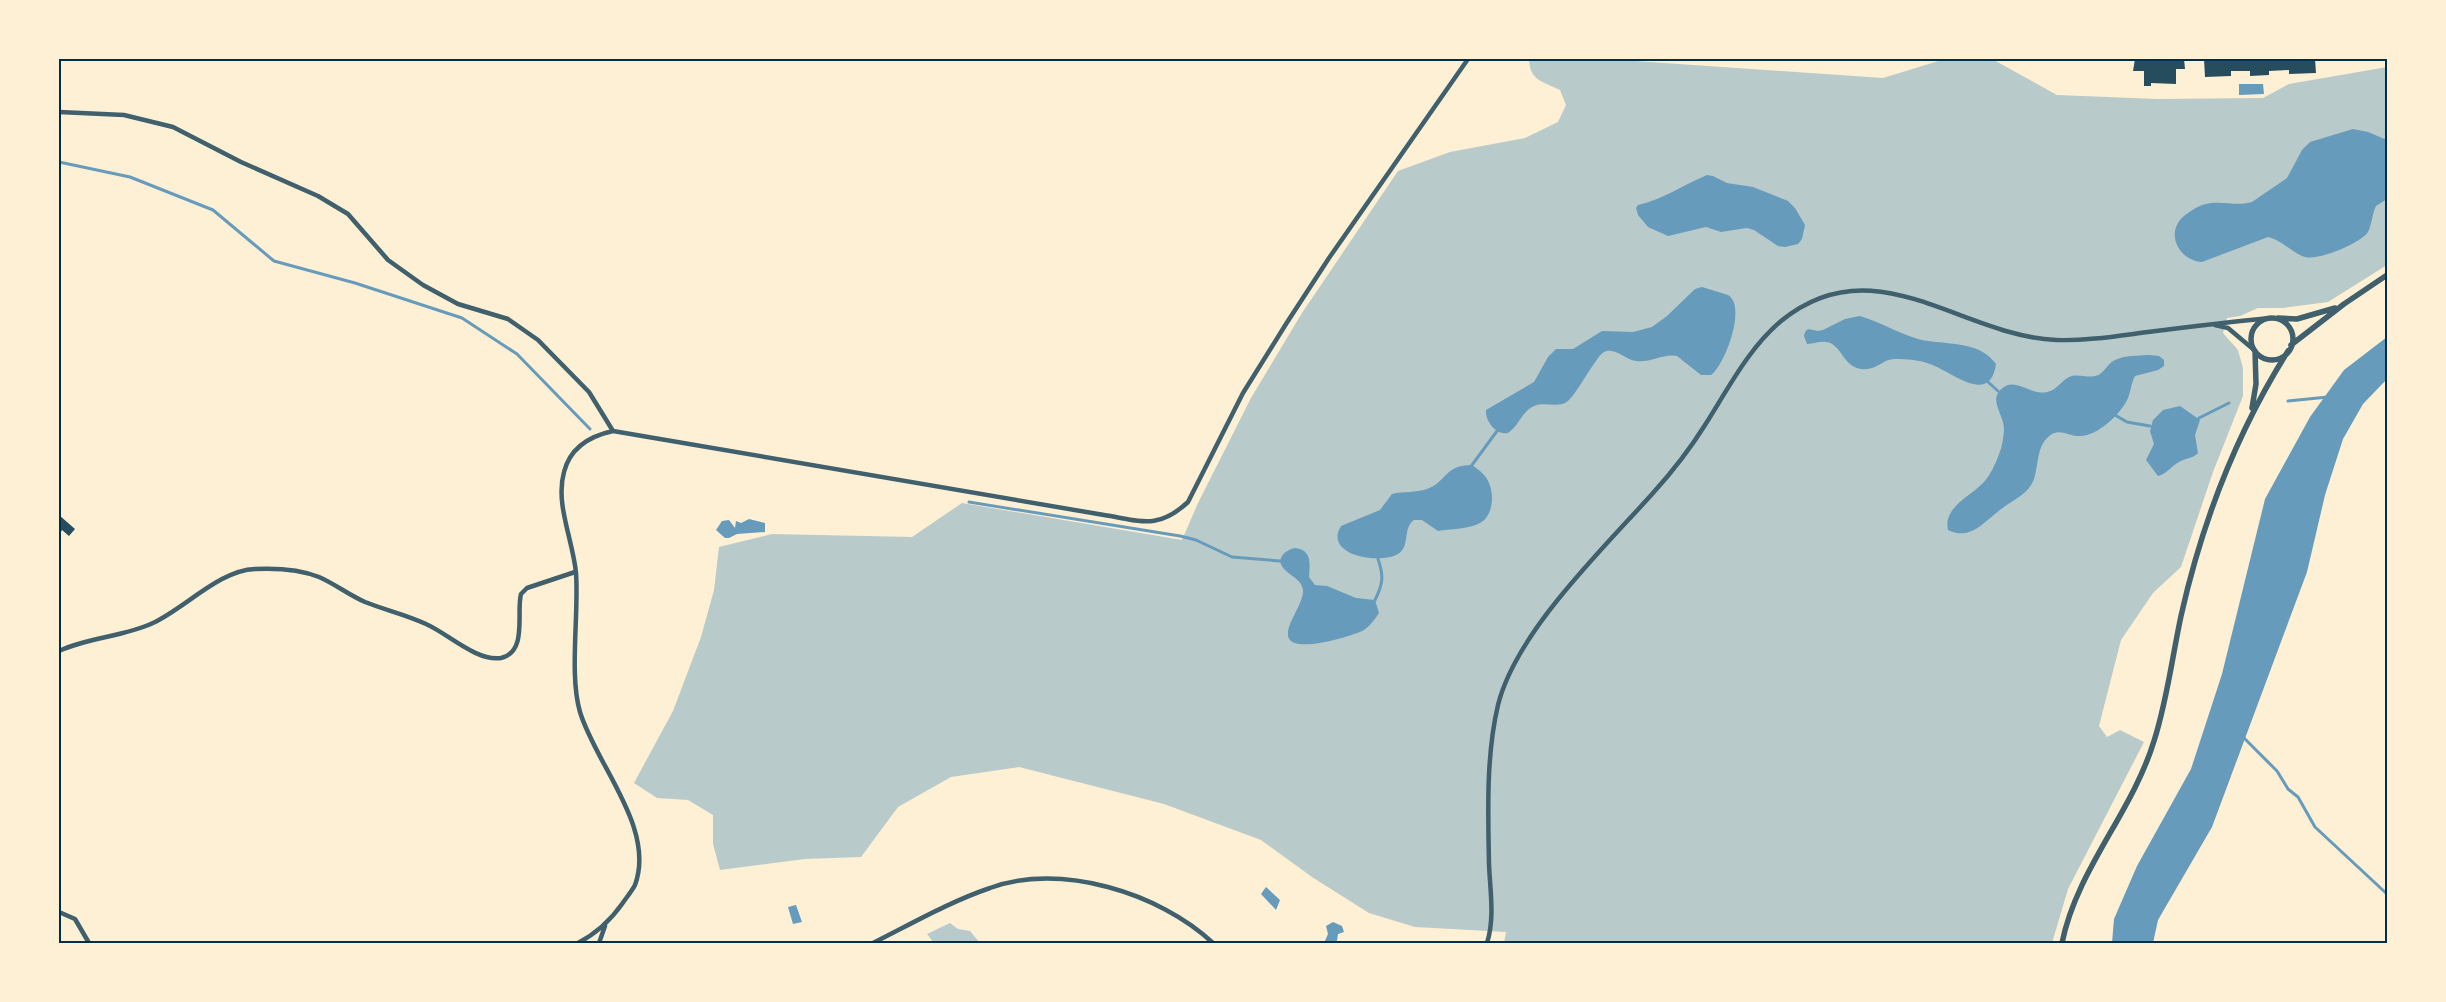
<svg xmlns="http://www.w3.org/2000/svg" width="2446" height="1002" font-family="Mulish,sans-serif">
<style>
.green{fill:#b9caca}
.water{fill:#669bbc}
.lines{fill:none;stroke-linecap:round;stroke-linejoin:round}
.stream{stroke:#669bbc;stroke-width:3}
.building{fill:#264d5e}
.minor{stroke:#3f606c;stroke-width:4.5}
.tertiary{stroke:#3f606c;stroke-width:5.5}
.neatline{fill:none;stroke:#003049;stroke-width:2}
</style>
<rect width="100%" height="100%" fill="#fdf0d5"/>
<path class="green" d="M 1529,59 L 1606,59 L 1883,78 L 1945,59 L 1992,59 L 2057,95 L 2157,99 L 2263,98 L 2289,84 L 2387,67 L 2387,265 L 2328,302 L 2283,308 L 2258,308 L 2240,316 L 2227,318 L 2223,333 L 2238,350 L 2243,368 L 2243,396 L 2213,472 L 2181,567 L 2153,593 L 2121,640 L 2099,726 L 2107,737 L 2120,730 L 2144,742 L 2068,889 L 2052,943 L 1504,943 L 1506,932 L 1415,927 L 1369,913 L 1312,877 L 1261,840 L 1164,804 L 1019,767 L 951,777 L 898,807 L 861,857 L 805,859 L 720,870 L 713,844 L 713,815 L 688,800 L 657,798 L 634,783 L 673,711 L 701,637 L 714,590 L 719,547 L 772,534 L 912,537 L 962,503 L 1182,540 L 1198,503 L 1251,398 L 1302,313 L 1398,171 L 1450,152 L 1525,138 L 1558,122 L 1566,105 L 1560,90 C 1542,81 1530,81 1529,59 Z
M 950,923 L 958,929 L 970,931 L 980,943 L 934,943 L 927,934 Z"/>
<path class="water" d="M 2239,84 L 2263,84 L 2264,94 L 2239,95 Z
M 2353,129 L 2368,132 L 2387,140 L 2387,199 L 2376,206 C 2372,214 2372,224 2368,232 C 2361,243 2318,261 2305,257 C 2292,253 2282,240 2268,237 L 2202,262 C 2182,261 2166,238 2180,220 C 2185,214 2195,208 2202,205 C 2219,199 2236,207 2252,202 L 2287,178 L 2302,150 L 2310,142 Z
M 1707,175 L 1713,176 L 1727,183 L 1753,187 L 1788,201 L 1795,208 L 1805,225 L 1802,239 L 1798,244 L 1785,247 L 1778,246 L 1754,230 L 1747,228 L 1721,232 L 1706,227 L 1668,236 L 1648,227 L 1638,215 L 1636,208 L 1638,205 C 1664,199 1683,185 1707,175 Z
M 1702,287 L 1728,295 C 1747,306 1725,365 1711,375 L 1701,375 L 1677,356 C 1664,353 1650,363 1636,361 C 1625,360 1616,347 1604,352 C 1597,355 1578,392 1568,401 C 1558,409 1545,401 1534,406 C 1522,411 1519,426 1508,433 C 1496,435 1485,421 1486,410 L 1534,382 L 1548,357 L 1556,349 L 1573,349 L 1602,331 L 1633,332 L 1652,327 L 1667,316 L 1695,289 Z
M 1860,316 C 1880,322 1898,333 1918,339 C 1945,346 1978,339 1996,364 C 1990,407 1951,371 1930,364 C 1920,360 1907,359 1896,359 C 1883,358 1877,371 1861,369 C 1842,366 1842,344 1826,342 C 1820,341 1814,344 1807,344 L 1804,336 L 1805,332 L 1808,329 L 1818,331 L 1823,330 L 1845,319 Z
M 2387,337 L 2387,379 L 2363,404 L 2343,439 L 2325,495 L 2307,572 L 2212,827 L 2158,920 L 2153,943 L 2112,943 L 2114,919 L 2137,866 L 2191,769 L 2222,674 L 2265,499 L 2310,417 L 2344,370 Z
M 2149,355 L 2159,356 L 2164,360 L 2164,366 L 2158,370 L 2135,376 C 2131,383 2131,391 2128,398 C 2122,413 2096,438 2078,436 C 2070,436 2061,429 2052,434 C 2036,444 2039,464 2034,479 C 2029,493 2015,499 2004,507 C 1986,519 1972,542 1948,530 C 1943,508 1969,497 1982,484 C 1989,478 1996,463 1999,454 C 2002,448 2004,435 2004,428 C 2003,413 1987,398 2004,387 C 2016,378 2033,396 2047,392 C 2057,390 2061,381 2069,377 C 2078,373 2085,378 2095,376 C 2105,374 2106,364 2115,360 C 2125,355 2138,356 2149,355 Z
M 2180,406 L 2200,420 L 2195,435 L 2198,453 C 2192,459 2185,458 2179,462 C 2171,466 2167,474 2158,476 L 2146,460 L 2154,444 L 2150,431 L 2153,420 L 2163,410 Z
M 1472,465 C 1476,468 1481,471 1484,475 C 1496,488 1495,517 1478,524 C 1466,529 1451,529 1438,531 L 1422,520 L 1414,520 C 1402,528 1411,546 1398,554 C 1379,565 1323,555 1341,526 L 1380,510 L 1392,494 C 1403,491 1416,493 1427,489 C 1447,482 1444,465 1472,465 Z
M 749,519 L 765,523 L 765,532 L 737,534 L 729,538 L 725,538 L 716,530 L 722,521 L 729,520 L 735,528 L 736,521 L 741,523 Z
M 1295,548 C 1312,550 1310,563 1309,577 L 1315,585 L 1327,586 L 1356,598 L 1375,600 L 1379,613 C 1375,619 1370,626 1364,630 C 1353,636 1299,652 1290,640 C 1281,629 1304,605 1303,590 C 1301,576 1283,575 1280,561 C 1282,553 1287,550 1295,548 Z
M 1266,887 L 1280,900 L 1276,910 L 1261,894 Z
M 796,905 L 802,922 L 793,924 L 788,907 Z
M 1333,922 L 1342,926 L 1344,932 L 1338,934 L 1337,941 L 1324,943 L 1328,934 L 1326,926 Z"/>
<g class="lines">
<path class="stream" d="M 59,162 L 130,177 L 213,210 L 274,261 L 355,283 L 462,318 L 517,354 L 590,429
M 1988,382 L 1998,391
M 2288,401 L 2328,397
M 2115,415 L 2127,422 L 2150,426
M 2199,418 L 2229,403
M 1472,465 L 1497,431
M 969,502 L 1180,536 L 1196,540 L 1232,557 L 1280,561
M 1375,600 C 1383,584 1384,576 1378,559
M 2242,736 L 2277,771 L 2288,789 L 2298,797 L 2315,827 L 2387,894"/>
</g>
<path class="building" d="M 2135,59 L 2184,59 L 2185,69 L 2176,69 L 2176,84 L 2151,83 L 2151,86 L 2144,86 L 2144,71 L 2133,71 Z
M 2204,59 L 2315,59 L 2316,73 L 2289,74 L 2289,70 L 2269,71 L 2269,75 L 2250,76 L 2250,71 L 2231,71 L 2231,76 L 2205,77 Z
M 59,515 L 75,529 L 69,536 L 62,530 L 59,535 Z"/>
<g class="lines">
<path class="minor" d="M 59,112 L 124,115 L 173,127 L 241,162 L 318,196 L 348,214 L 388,260 L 423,285 L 458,304 L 508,319 L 538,340 L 589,392 L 613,431
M 2215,325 L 2228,328 L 2253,349
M 59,651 C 89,637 123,637 153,623 C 185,608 220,570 255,569 C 277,568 299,569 319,577 C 335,584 349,595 365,602 C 385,610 407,615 426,624 C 447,633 477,662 501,658 C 528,652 516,612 521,594 L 527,588 L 575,572
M 59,912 L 75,919 L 89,943
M 578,943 C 597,933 610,921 622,904 C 626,898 632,891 635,885 C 656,828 596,765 580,712 C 569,675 579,614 576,573 C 573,540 555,504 564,472 C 570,448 590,436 613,431 L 1104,515 C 1141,521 1158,530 1188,502 L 1243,393 L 1286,324 L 1329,258 L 1468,59
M 599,943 L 605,926
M 873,943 C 911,924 949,902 990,888 C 1060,862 1160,893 1213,943
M 1487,943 C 1495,918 1490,890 1489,864 C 1488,811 1486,756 1498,705 C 1516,632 1603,549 1653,493 C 1672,472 1690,449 1705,425 C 1728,389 1748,349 1781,321 C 1875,244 1960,336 2056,340 C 2087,341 2117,336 2148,332 C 2188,327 2229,322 2270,318"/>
<path class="tertiary" d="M 2278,318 L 2297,319 L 2335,308
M2251 339a21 21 0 1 1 42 0a21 21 0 1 1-42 0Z
M 2291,345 L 2344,304 L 2387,275
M 2252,408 L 2256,384 L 2255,351
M 2062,943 C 2077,869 2132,813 2154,741 C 2167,701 2172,658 2181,616 C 2202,522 2237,432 2288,351"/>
</g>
<rect width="2446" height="1002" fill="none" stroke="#fdf0d5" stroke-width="120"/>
<rect x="60" y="60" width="2326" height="882" class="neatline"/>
</svg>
